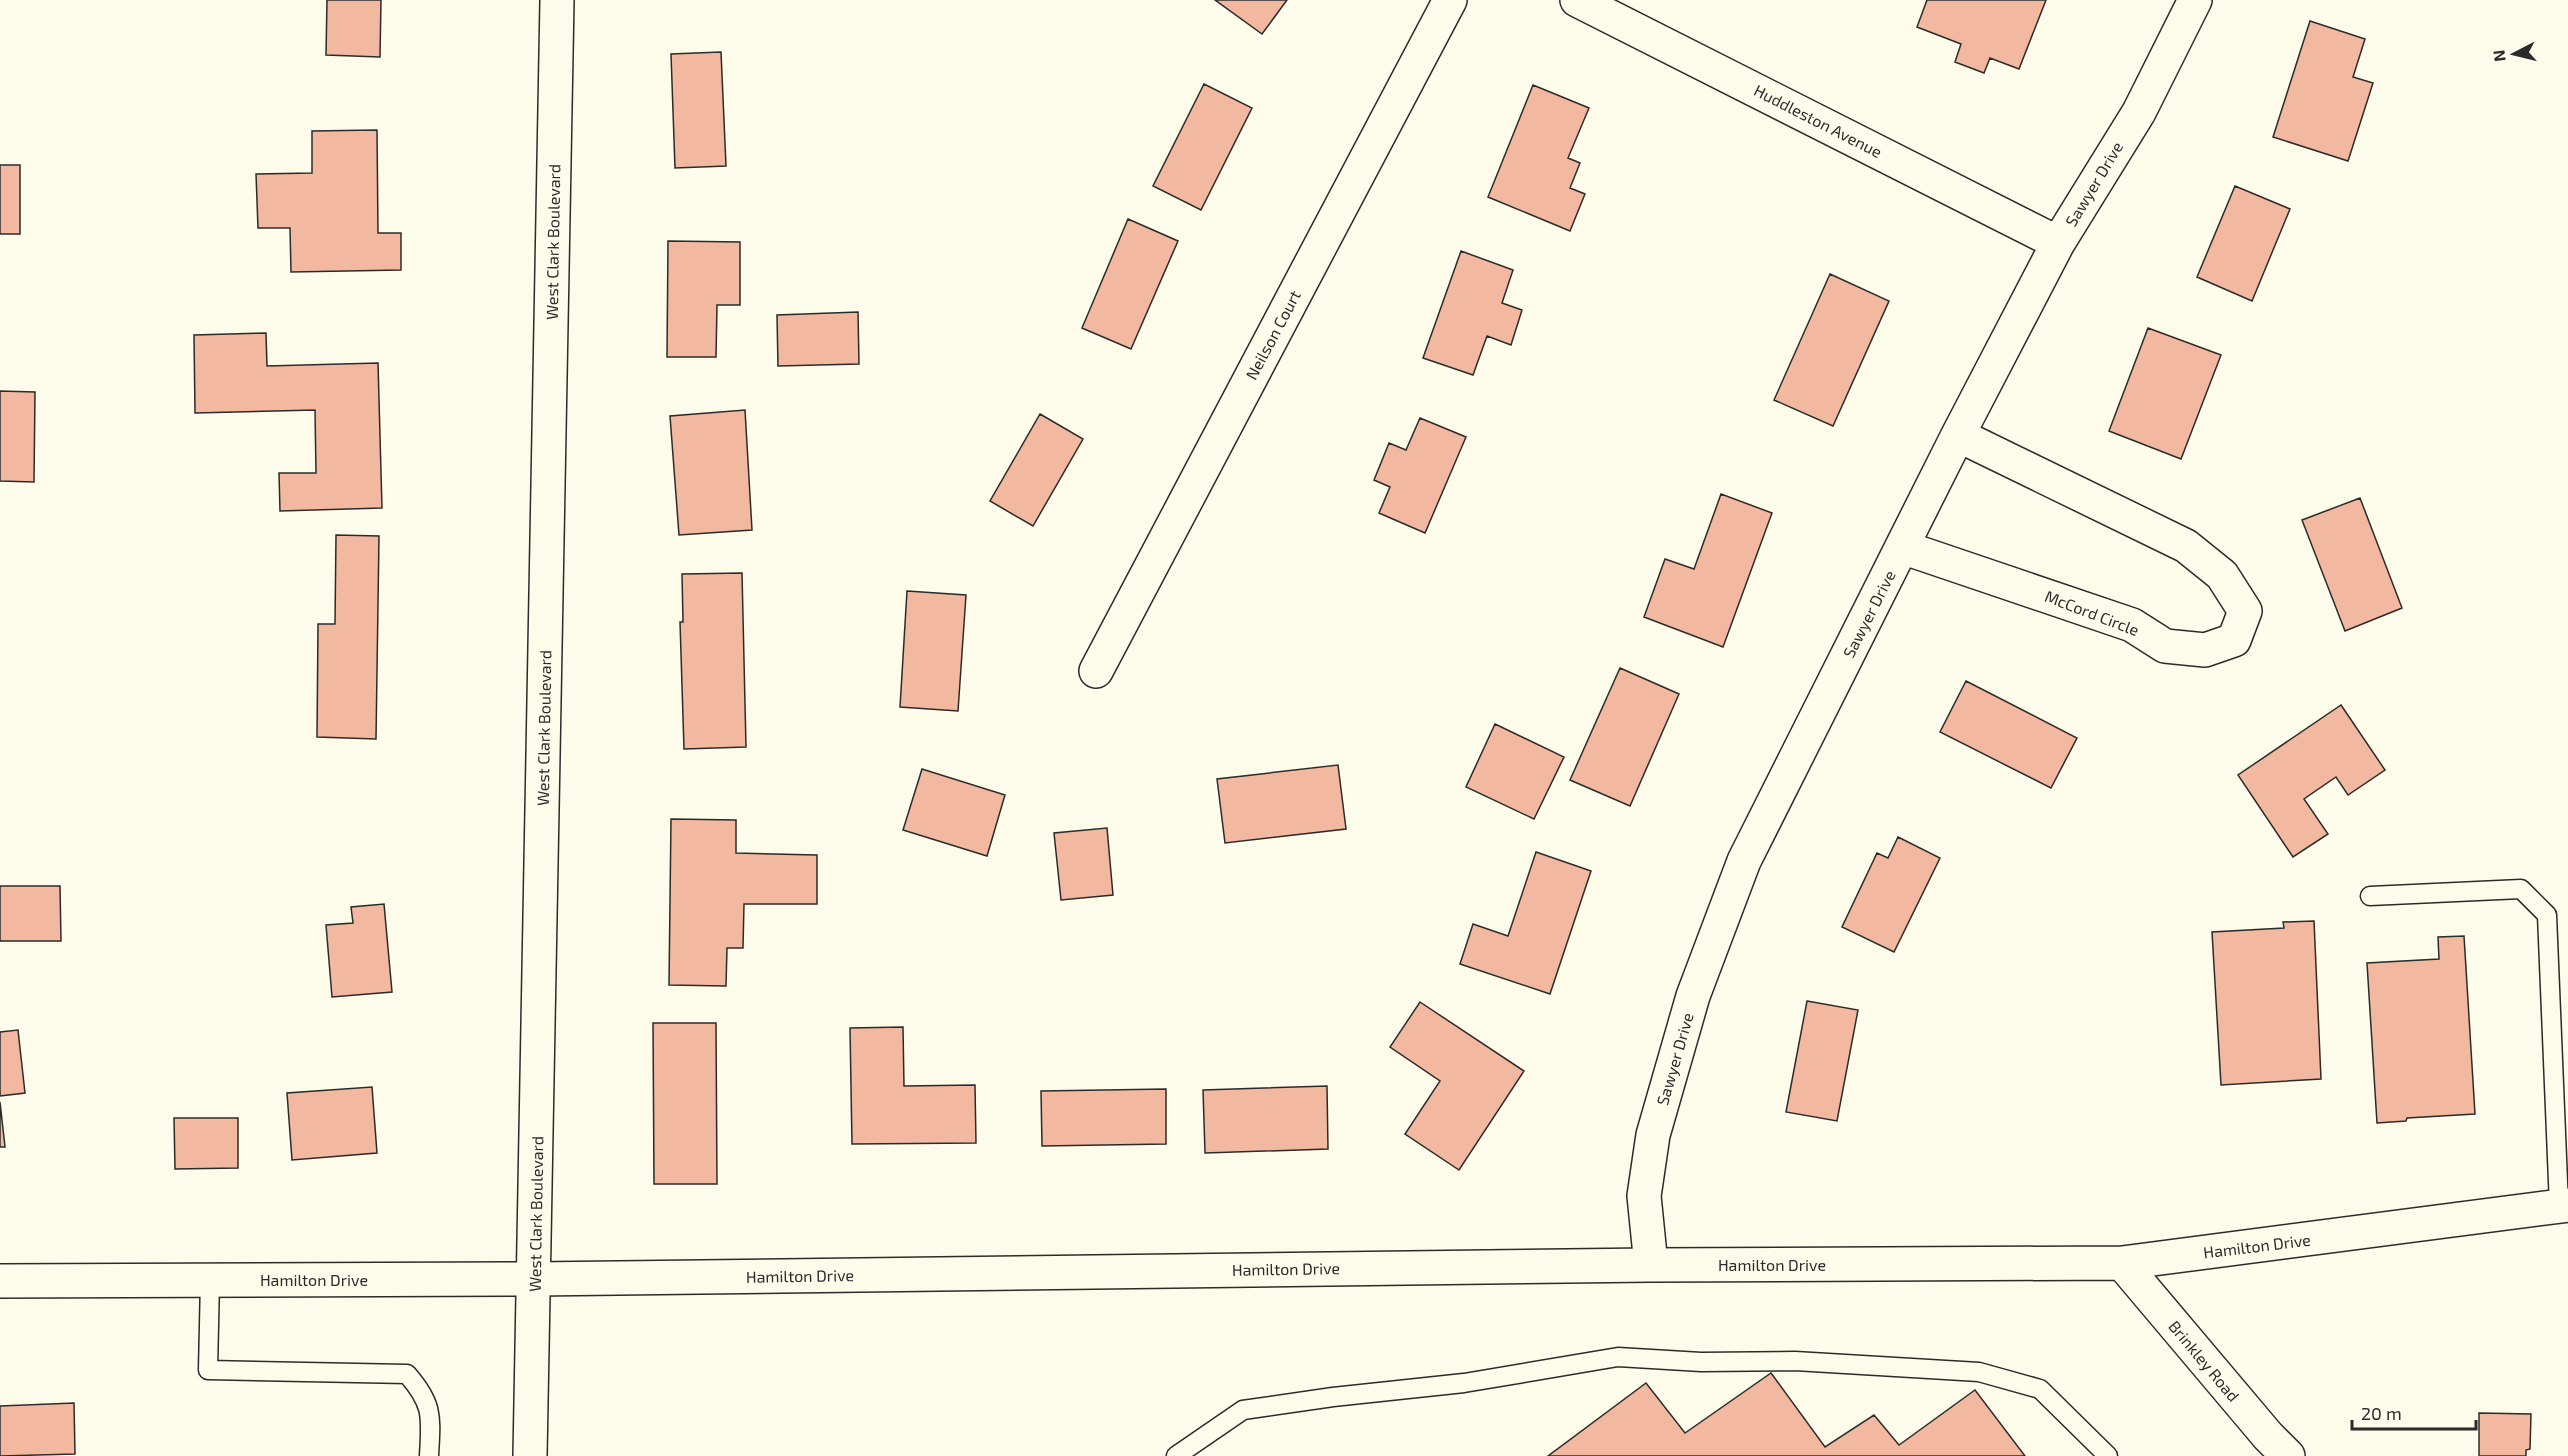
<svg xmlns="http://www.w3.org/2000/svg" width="2568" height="1456" font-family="'Exo 2',sans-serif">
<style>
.building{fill:#f2b8a0;stroke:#2b2b2b;stroke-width:1.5}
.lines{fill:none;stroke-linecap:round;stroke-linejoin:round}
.lane-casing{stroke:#2b2b2b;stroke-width:21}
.street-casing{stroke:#2b2b2b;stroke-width:36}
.secondary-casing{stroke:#2b2b2b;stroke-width:36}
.lane{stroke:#fdfbea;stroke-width:18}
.street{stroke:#fdfbea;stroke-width:33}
.secondary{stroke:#fdfbea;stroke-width:33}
.labels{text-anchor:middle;stroke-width:4.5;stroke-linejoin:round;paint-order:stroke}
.street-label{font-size:16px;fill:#2b2b2b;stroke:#fdfbea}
</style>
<rect width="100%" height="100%" fill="#fdfbea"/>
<path class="building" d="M 327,0 L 381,0 L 380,57 L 326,55 Z
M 1215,0 L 1287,0 L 1262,34 Z
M 1927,0 L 2046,0 L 2019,69 L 1990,58 L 1984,73 L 1955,62 L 1961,44 L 1917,27 Z
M 2310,21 L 2365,39 L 2353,77 L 2373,83 L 2348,161 L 2273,137 Z
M 721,52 L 726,166 L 675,168 L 671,54 Z
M 1204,84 L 1252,108 L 1201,210 L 1153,186 Z
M 1533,85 L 1589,108 L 1568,158 L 1580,163 L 1570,188 L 1585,194 L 1570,231 L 1488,197 Z
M 377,130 L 378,233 L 401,233 L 401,270 L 291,272 L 290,228 L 258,228 L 256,174 L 312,173 L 312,131 Z
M 0,165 L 20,165 L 20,234 L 0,234 Z
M 2235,186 L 2290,209 L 2252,301 L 2197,277 Z
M 1128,219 L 1178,241 L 1131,349 L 1082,328 Z
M 668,241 L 740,242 L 740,305 L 717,305 L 716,357 L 667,357 Z
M 1461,251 L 1513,270 L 1502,303 L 1522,310 L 1511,345 L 1487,336 L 1473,375 L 1423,358 Z
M 1830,274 L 1889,301 L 1833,426 L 1774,400 Z
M 858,312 L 859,364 L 778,366 L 777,315 Z
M 2148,328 L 2221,355 L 2181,459 L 2109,431 Z
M 266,333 L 267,366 L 378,363 L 382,508 L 280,511 L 279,473 L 316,473 L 315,410 L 195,413 L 194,335 Z
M 0,391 L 35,392 L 34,482 L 0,481 Z
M 745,410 L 752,530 L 679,535 L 670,416 Z
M 1040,414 L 1083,439 L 1033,526 L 990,501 Z
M 1420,418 L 1466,437 L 1425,533 L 1379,513 L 1390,487 L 1374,480 L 1389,443 L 1406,450 Z
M 1721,494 L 1772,513 L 1723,647 L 1644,617 L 1665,559 L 1694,569 Z
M 2360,498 L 2402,608 L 2345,631 L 2302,520 Z
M 336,535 L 379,536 L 376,739 L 317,737 L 318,624 L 335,624 Z
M 742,573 L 746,747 L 684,749 L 680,622 L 683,622 L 682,574 Z
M 907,591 L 966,595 L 958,711 L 900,707 Z
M 1620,668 L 1679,694 L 1630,806 L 1570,780 Z
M 1966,681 L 2077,738 L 2051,788 L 1940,732 Z
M 2341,705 L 2385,770 L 2348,795 L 2336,777 L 2304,799 L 2328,834 L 2293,857 L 2238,775 Z
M 1495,724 L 1564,757 L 1534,819 L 1466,787 Z
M 1338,765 L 1346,829 L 1225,843 L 1217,779 Z
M 922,769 L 1005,795 L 987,856 L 903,830 Z
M 671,819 L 736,820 L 736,853 L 817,855 L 817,904 L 744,904 L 743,948 L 727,948 L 726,986 L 669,985 Z
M 1107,828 L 1113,895 L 1061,900 L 1054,833 Z
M 1898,837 L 1940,858 L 1894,952 L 1842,927 L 1877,853 L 1888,858 Z
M 1536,852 L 1591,871 L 1550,994 L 1460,964 L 1473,924 L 1508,936 Z
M 0,886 L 60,886 L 61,941 L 0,941 Z
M 384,904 L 392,992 L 332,997 L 326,925 L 353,923 L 351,907 Z
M 2314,921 L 2321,1079 L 2221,1085 L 2212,932 L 2284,928 L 2283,922 Z
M 2464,936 L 2475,1114 L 2407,1118 L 2406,1121 L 2377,1123 L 2367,963 L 2439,959 L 2438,937 Z
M 1807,1001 L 1858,1010 L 1837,1121 L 1786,1112 Z
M 1420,1002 L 1524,1071 L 1459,1170 L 1405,1134 L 1440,1081 L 1390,1047 Z
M 653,1023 L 716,1023 L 717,1184 L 654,1184 Z
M 903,1027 L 904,1086 L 975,1085 L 976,1143 L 852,1144 L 850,1028 Z
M 18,1030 L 25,1093 L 0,1096 L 0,1032 Z
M 1327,1086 L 1328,1149 L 1205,1153 L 1203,1090 Z
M 372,1087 L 377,1153 L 292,1160 L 287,1093 Z
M 1166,1089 L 1166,1144 L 1042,1146 L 1041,1091 Z
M 0,1102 L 5,1147 L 0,1147 Z
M 174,1118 L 238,1118 L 238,1168 L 175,1169 Z
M 1771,1373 L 1825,1447 L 1874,1415 L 1899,1445 L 1975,1390 L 2025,1456 L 1548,1456 L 1646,1383 L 1685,1433 Z
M 74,1403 L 75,1454 L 0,1456 L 0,1406 Z
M 2479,1413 L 2531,1414 L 2530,1449 L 2526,1450 L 2526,1456 L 2479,1456 Z"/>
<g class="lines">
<defs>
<path id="lane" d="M 2370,896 L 2521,889 L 2547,915 L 2559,1206
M 210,1280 L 208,1370 L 407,1374 C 434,1405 431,1417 429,1456
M 1176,1456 L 1243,1410 L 1333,1397 L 1464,1383 L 1618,1357 L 1701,1362 L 1795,1361 L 1979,1372 L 2040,1389 L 2108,1456"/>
<path id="street" d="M 1577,0 L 2058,243
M 1902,547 L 2132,625 L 2165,646 L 2205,650 L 2234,640 L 2245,611 L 2222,575 L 2186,546 L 1958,435
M 1096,671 L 1450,0
M 2122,1263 L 2268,1436 L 2288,1456
M 1651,1265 L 1644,1196 L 1653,1135 L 1693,996 L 1744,861 L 1958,435 L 2058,243 L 2139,112 L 2195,0
M 0,1281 L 535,1279 L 1651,1265 L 2122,1263 L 2568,1205"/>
<path id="secondary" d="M 530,1456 L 557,0"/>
</defs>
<use href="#lane" class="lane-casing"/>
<use href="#street" class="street-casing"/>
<use href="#secondary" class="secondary-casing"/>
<use href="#lane" class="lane"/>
<use href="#street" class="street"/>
<use href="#secondary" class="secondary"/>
</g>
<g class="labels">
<g class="street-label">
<text transform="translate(1818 121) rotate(27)" y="6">Huddleston Avenue</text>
<text transform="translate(2094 184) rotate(-59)" y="6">Sawyer Drive</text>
<text transform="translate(553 242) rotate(-89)" y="6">West Clark Boulevard</text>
<text transform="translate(1273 335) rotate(-62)" y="6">Neilson Court</text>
<text transform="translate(2092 613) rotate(21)" y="6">McCord Circle</text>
<text transform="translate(1869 614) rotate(-63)" y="6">Sawyer Drive</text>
<text transform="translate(544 728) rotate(-89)" y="6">West Clark Boulevard</text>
<text transform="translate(1675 1059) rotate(-74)" y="6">Sawyer Drive</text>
<text transform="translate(536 1214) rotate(-89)" y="6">West Clark Boulevard</text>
<text transform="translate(2257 1246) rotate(-7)" y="6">Hamilton Drive</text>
<text x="1772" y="1271">Hamilton Drive</text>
<text transform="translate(1286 1269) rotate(-1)" y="6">Hamilton Drive</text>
<text transform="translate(800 1276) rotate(-1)" y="6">Hamilton Drive</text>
<text x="314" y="1286">Hamilton Drive</text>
<text transform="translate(2204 1361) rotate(50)" y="6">Brinkley Road</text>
</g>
</g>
<g transform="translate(2514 54) rotate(263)" stroke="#fdfbea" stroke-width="4.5" paint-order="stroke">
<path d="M0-4.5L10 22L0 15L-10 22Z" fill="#2b2b2b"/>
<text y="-9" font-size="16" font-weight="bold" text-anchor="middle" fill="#2b2b2b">N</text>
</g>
<path d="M2352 1420v9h124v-9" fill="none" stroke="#2b2b2b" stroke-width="3"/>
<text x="2361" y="1420" font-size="18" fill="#2b2b2b" stroke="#fdfbea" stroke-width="4.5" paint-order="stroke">20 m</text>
</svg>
